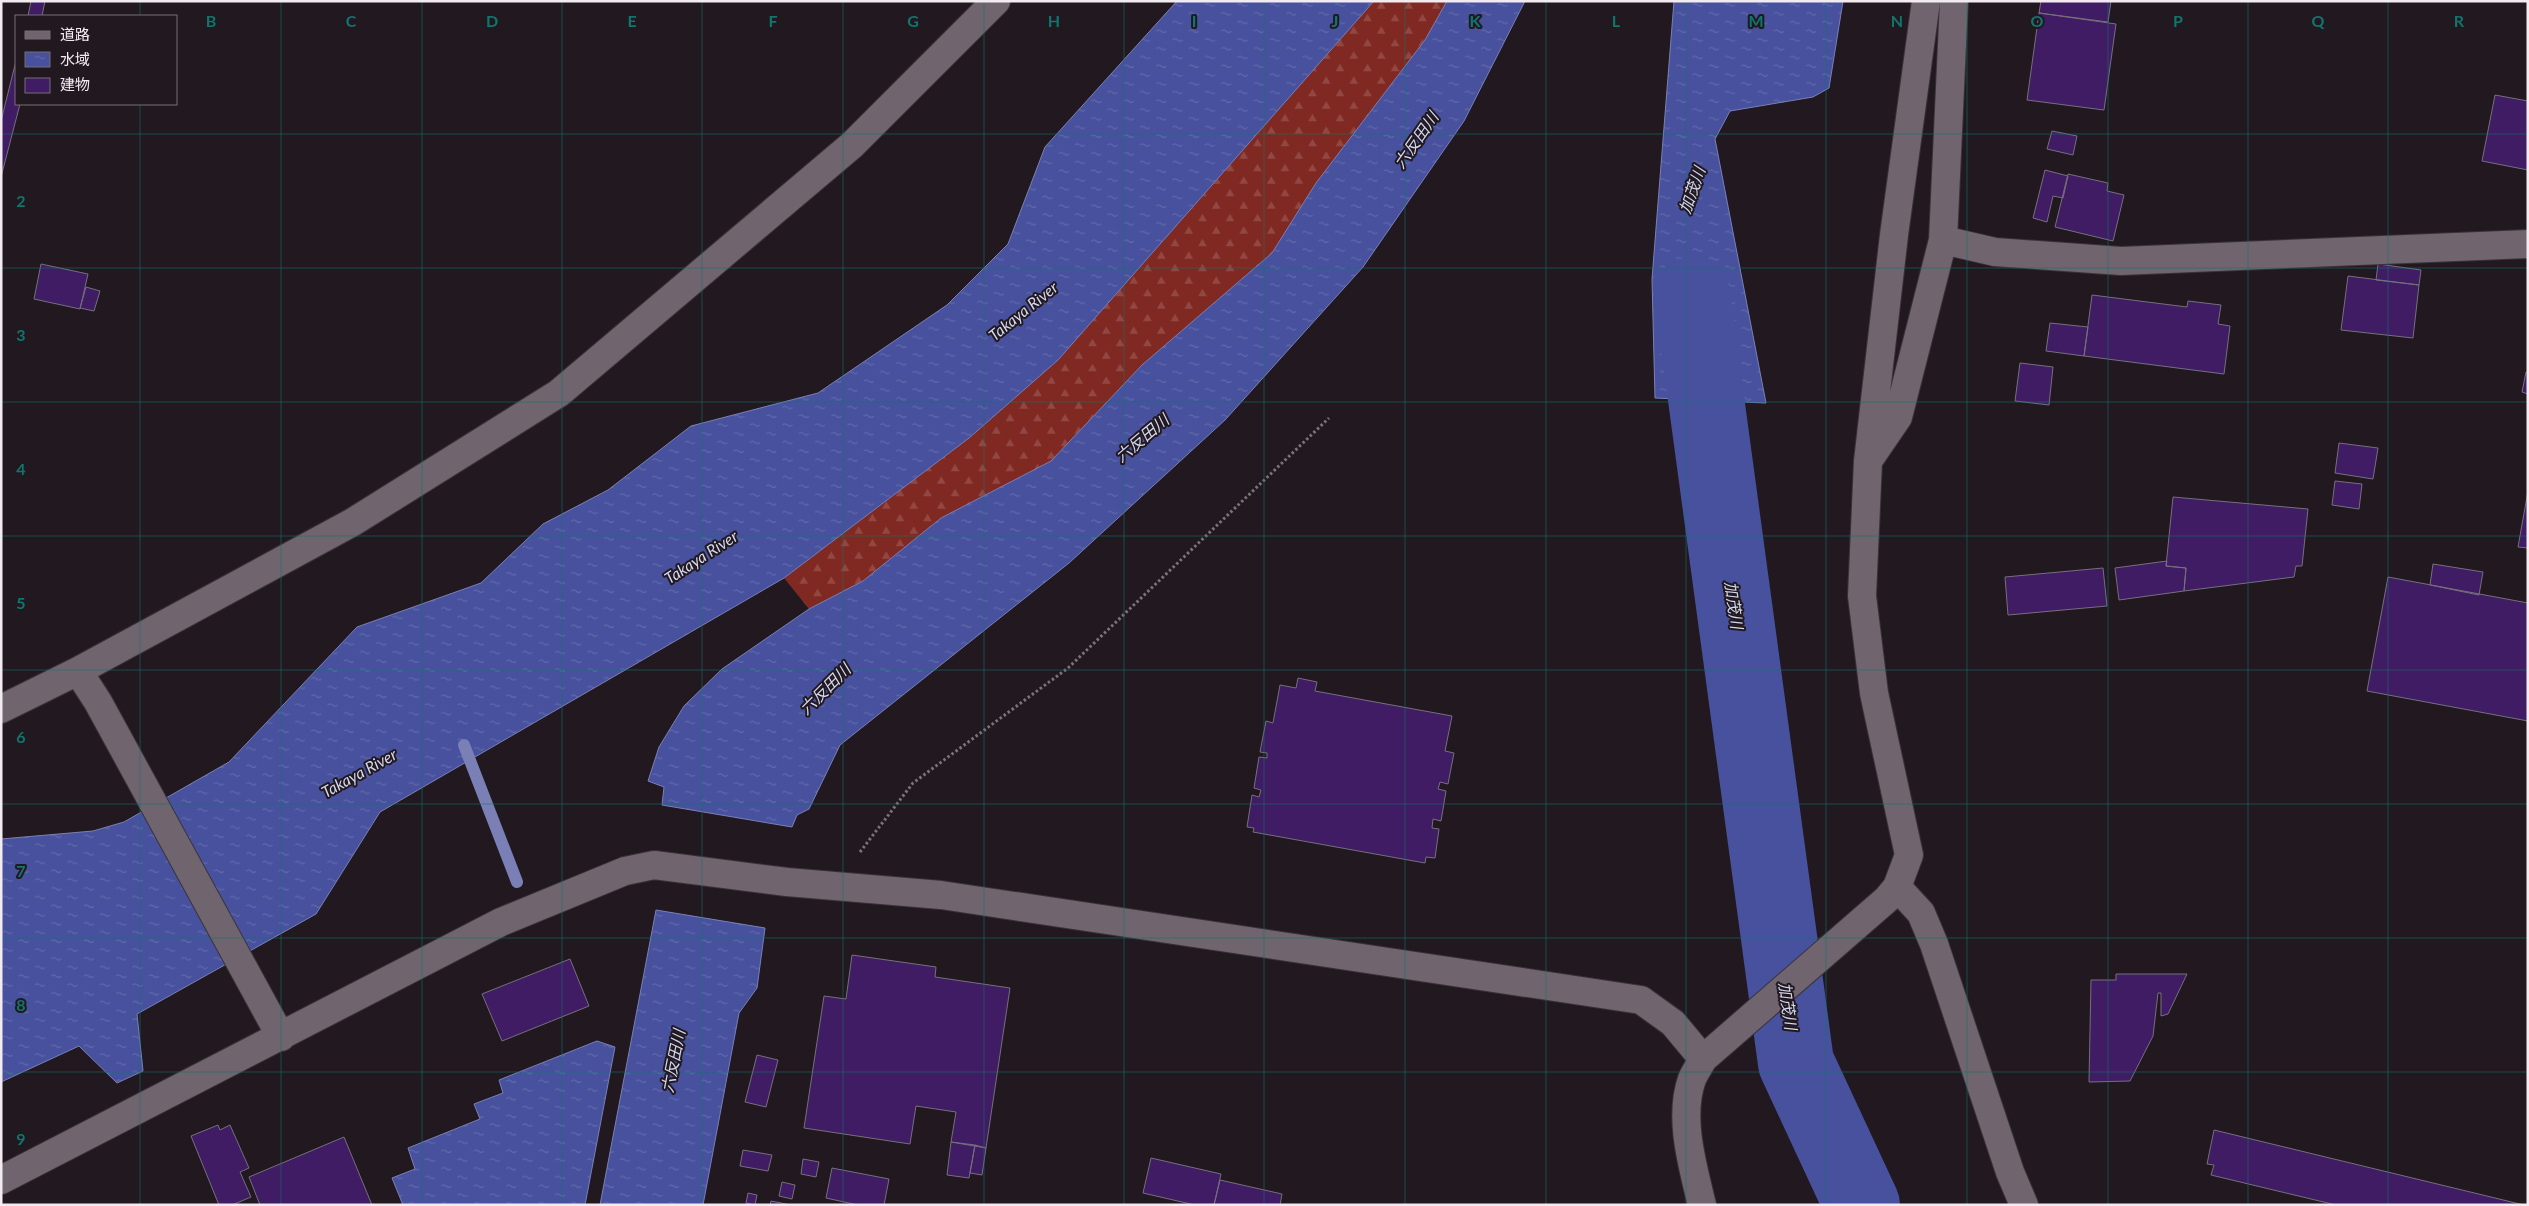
<svg xmlns="http://www.w3.org/2000/svg" width="2529" height="1206" font-family="Lato,'Noto Sans JP',sans-serif">
<style>
.forest{fill:url(#forest-firs)}
.water{fill:url(#water-ripples);stroke:#7a80b6}
.lines{fill:none;stroke-linecap:round;stroke-linejoin:round}
.stream{stroke:#7a80b6;stroke-width:12}
.river{stroke:#47519d;stroke-width:76}
.building{fill:#401c64;stroke:#75707c}
.minor-casing{stroke:#393338;stroke-width:30}
.path{stroke:#7b737a;stroke-width:3;stroke-dasharray:2.5 2.5;stroke-linecap:butt}
.minor{stroke:#70646e;stroke-width:28}
.grid{fill:none;stroke:#0f766e;stroke-width:1;stroke-opacity:0.55}
.labels{text-anchor:middle;stroke-width:4;stroke-linejoin:round;paint-order:stroke}
.water-label{font-size:16px;font-style:italic;fill:#d3d8ee;stroke:#221920}
.grid-label{font-size:16px;text-anchor:middle;font-weight:bold;fill:#0f766e;stroke:#221920;stroke-width:4;stroke-linejoin:round;paint-order:stroke}
</style>
<defs>
<pattern id="forest-firs" width="22" height="20" patternUnits="userSpaceOnUse" patternTransform="scale(1.25)"><rect width="22" height="20" fill="#802822"/><path d="M5 1l3.5 6h-7zM16 11l3.5 6h-7z" fill="#924743"/></pattern>
<pattern id="water-ripples" width="26" height="14" patternUnits="userSpaceOnUse" patternTransform="scale(1.25)"><rect width="26" height="14" fill="#47519d"/><path d="M2 4q2-2 4 0t4 0M15 11q2-2 4 0t4 0" fill="none" stroke="#626aab"/></pattern>
</defs>
<rect width="100%" height="100%" fill="#221920"/>
<path class="forest" d="M 1374,1 L 1447,1 L 1425,40 L 1316,183 L 1272,253 L 1142,365 L 1051,461 L 941,518 L 863,581 L 809,609 L 784,578 L 969,438 L 1058,360 Z"/>
<path class="water" d="M 1177,1 L 1374,1 L 1058,360 L 969,438 L 784,578 L 380,812 L 316,914 L 137,1014 L 143,1071 L 117,1083 L 79,1046 L 1,1082 L 1,839 L 93,831 L 124,822 L 229,762 L 357,627 L 481,583 L 543,524 L 608,490 L 691,426 L 818,393 L 947,305 L 1008,244 L 1045,147 Z
M 1447,1 L 1525,1 L 1464,121 L 1363,267 L 1225,420 L 1069,563 L 840,745 L 809,809 L 797,815 L 792,827 L 662,805 L 664,787 L 648,781 L 659,747 L 684,706 L 722,669 L 809,609 L 863,581 L 941,518 L 1051,461 L 1142,365 L 1272,253 L 1316,183 L 1425,40 Z
M 1674,1 L 1843,1 L 1829,88 L 1813,97 L 1730,111 L 1715,139 L 1766,403 L 1655,398 L 1652,279 Z
M 656,910 L 765,928 L 757,988 L 739,1013 L 703,1205 L 600,1205 Z
M 597,1041 L 615,1047 L 585,1205 L 403,1205 L 392,1178 L 415,1169 L 408,1148 L 480,1119 L 474,1104 L 503,1093 L 499,1080 Z"/>
<g class="lines">
<path class="stream" d="M 464,745 L 517,882"/>
<path class="river" d="M 1692,295 L 1796,1063 L 1862,1205"/>
</g>
<path class="building" d="M 31,1 L 45,1 L 42,16 L 28,16 Z
M 2041,1 L 2111,1 L 2108,22 L 2039,13 Z
M 2039,13 L 2116,24 L 2104,110 L 2027,100 Z
M 16,61 L 16,104 L 20,104 L 1,177 L 1,121 Z
M 2495,95 L 2528,101 L 2528,170 L 2482,161 Z
M 2052,131 L 2077,136 L 2073,155 L 2047,149 Z
M 2045,170 L 2068,176 L 2063,198 L 2053,196 L 2047,222 L 2033,218 Z
M 2068,174 L 2108,183 L 2107,191 L 2124,195 L 2113,241 L 2055,227 Z
M 41,264 L 88,274 L 80,309 L 34,299 Z
M 2378,264 L 2421,270 L 2419,285 L 2376,280 Z
M 2348,276 L 2419,285 L 2413,338 L 2341,330 Z
M 86,287 L 100,291 L 94,311 L 80,308 Z
M 2092,295 L 2187,307 L 2188,301 L 2221,305 L 2218,324 L 2230,326 L 2224,374 L 2084,356 Z
M 2050,323 L 2088,327 L 2084,356 L 2046,351 Z
M 2020,363 L 2053,367 L 2049,405 L 2015,401 Z
M 2526,372 L 2528,372 L 2528,394 L 2522,392 Z
M 2339,443 L 2378,448 L 2373,479 L 2335,473 Z
M 2335,481 L 2362,484 L 2359,509 L 2332,505 Z
M 2528,491 L 2528,548 L 2518,547 Z
M 2173,497 L 2308,509 L 2302,566 L 2296,566 L 2294,577 L 2184,591 L 2186,568 L 2166,566 Z
M 2167,561 L 2166,566 L 2186,568 L 2184,591 L 2119,600 L 2115,568 Z
M 2433,564 L 2483,572 L 2479,595 L 2430,585 Z
M 2103,568 L 2107,606 L 2008,615 L 2005,577 Z
M 2388,577 L 2528,603 L 2528,721 L 2367,691 Z
M 1298,678 L 1317,682 L 1315,691 L 1452,716 L 1445,751 L 1454,753 L 1448,784 L 1440,782 L 1438,789 L 1446,791 L 1441,821 L 1433,819 L 1432,828 L 1439,829 L 1435,858 L 1426,857 L 1425,863 L 1253,832 L 1254,828 L 1247,827 L 1252,795 L 1259,797 L 1261,790 L 1254,788 L 1259,757 L 1267,758 L 1267,753 L 1260,752 L 1266,721 L 1273,723 L 1280,685 L 1296,688 Z
M 852,955 L 936,967 L 935,977 L 1010,988 L 986,1148 L 951,1142 L 956,1112 L 916,1106 L 910,1144 L 804,1128 L 824,996 L 846,999 Z
M 570,959 L 589,1006 L 502,1041 L 482,994 Z
M 2116,974 L 2187,974 L 2168,1014 L 2161,1016 L 2161,993 L 2158,993 L 2153,1036 L 2130,1081 L 2089,1082 L 2091,980 L 2116,980 Z
M 757,1055 L 778,1060 L 766,1107 L 745,1102 Z
M 218,1125 L 220,1130 L 230,1125 L 249,1168 L 240,1172 L 251,1197 L 232,1205 L 219,1205 L 191,1136 Z
M 2214,1130 L 2524,1205 L 2336,1205 L 2211,1175 L 2214,1165 L 2207,1164 Z
M 344,1137 L 372,1205 L 260,1205 L 249,1177 Z
M 951,1142 L 975,1145 L 969,1178 L 947,1175 Z
M 975,1145 L 986,1148 L 982,1175 L 970,1173 Z
M 743,1150 L 772,1155 L 768,1171 L 740,1166 Z
M 1151,1158 L 1221,1174 L 1214,1205 L 1195,1205 L 1143,1193 Z
M 803,1159 L 819,1162 L 816,1177 L 801,1174 Z
M 832,1168 L 889,1179 L 884,1205 L 858,1205 L 826,1198 Z
M 1220,1180 L 1282,1194 L 1280,1205 L 1214,1205 Z
M 782,1182 L 795,1185 L 792,1199 L 779,1196 Z
M 748,1193 L 757,1195 L 755,1205 L 746,1203 Z
M 771,1201 L 791,1205 L 770,1205 Z"/>
<g class="lines">
<defs>
<path id="minor" d="M 1943,240 L 1995,252 L 2121,261 L 2528,244
M 1870,458 L 1898,417 L 1943,240 L 1954,1
M 78,671 L 98,702 L 281,1037
M 1,709 L 78,671 L 353,522 L 559,393 L 852,145 L 996,1
M 1897,887 L 1921,913 L 1934,944 L 2010,1172 L 2024,1205
M 1,1180 L 501,922 L 625,871 L 654,865 L 787,882 L 941,895 L 1641,1000 L 1673,1023 L 1703,1059
M 1702,1205 C 1693,1167 1678,1118 1692,1079 C 1695,1072 1700,1065 1703,1059 L 1887,899 L 1897,887 L 1909,855 L 1874,693 L 1862,596 L 1868,461 L 1894,235 L 1926,1"/>
</defs>
<use href="#minor" class="minor-casing"/>
<path class="path" d="M 860,852 L 913,783 L 1068,668 L 1329,418"/>
<use href="#minor" class="minor"/>
</g>
<path class="grid" d="M 140,1 L 140,16M 281,1 L 281,1205M 422,1 L 422,1205M 562,1 L 562,1205M 702,1 L 702,1205M 843,1 L 843,1205M 984,1 L 984,1205M 1124,1 L 1124,1205M 1264,1 L 1264,1205M 1405,1 L 1405,1205M 1546,1 L 1546,1205M 1686,1 L 1686,1205M 1826,1 L 1826,1205M 1967,1 L 1967,1205M 2108,1 L 2108,1205M 2248,1 L 2248,1205M 2388,1 L 2388,1205M 140,104 L 140,1205M 1,134 L 2528,134M 1,268 L 2528,268M 1,402 L 2528,402M 1,536 L 2528,536M 1,670 L 2528,670M 1,804 L 2528,804M 1,938 L 2528,938M 1,1072 L 2528,1072"/>
<g class="labels">
<g class="water-label">
<text transform="translate(1416 140) rotate(-55)" y="6">六反田川</text>
<text transform="translate(1692 190) rotate(-71)" y="6">加茂川</text>
<text transform="translate(1023 311) rotate(-39)" y="6">Takaya River</text>
<text transform="translate(1142 438) rotate(-40)" y="6">六反田川</text>
<text transform="translate(701 557) rotate(-33)" y="6">Takaya River</text>
<text transform="translate(1734 605) rotate(82)" y="6">加茂川</text>
<text transform="translate(825 689) rotate(-45)" y="6">六反田川</text>
<text transform="translate(359 773) rotate(-29)" y="6">Takaya River</text>
<text transform="translate(1788 1006) rotate(82)" y="6">加茂川</text>
<text transform="translate(673 1061) rotate(-79)" y="6">六反田川</text>
</g>
</g>
<g class="grid-label">
<text x="211" y="27">B</text>
<text x="351" y="27">C</text>
<text x="492" y="27">D</text>
<text x="632" y="27">E</text>
<text x="773" y="27">F</text>
<text x="913" y="27">G</text>
<text x="1054" y="27">H</text>
<text x="1194" y="27">I</text>
<text x="1335" y="27">J</text>
<text x="1475" y="27">K</text>
<text x="1616" y="27">L</text>
<text x="1756" y="27">M</text>
<text x="1897" y="27">N</text>
<text x="2037" y="27">O</text>
<text x="2178" y="27">P</text>
<text x="2318" y="27">Q</text>
<text x="2459" y="27">R</text>
<text x="21" y="207">2</text>
<text x="21" y="341">3</text>
<text x="21" y="475">4</text>
<text x="21" y="609">5</text>
<text x="21" y="743">6</text>
<text x="21" y="877">7</text>
<text x="21" y="1011">8</text>
<text x="21" y="1145">9</text>
</g>
<rect width="2529" height="1206" fill="none" stroke="#f2ecf1" stroke-width="5"/>
<rect x="15" y="15" width="162" height="90" fill="#221920" stroke="#756d74"/>
<rect x="25" y="31" width="25" height="8" fill="#70646e" stroke="#756d74"/>
<text x="60" y="40" font-size="15" fill="#f2ecf1">道路</text>
<rect x="25" y="52" width="25" height="15" fill="url(#water-ripples)" stroke="#756d74"/>
<text x="60" y="65" font-size="15" fill="#f2ecf1">水域</text>
<rect x="25" y="78" width="25" height="15" fill="#401c64" stroke="#756d74"/>
<text x="60" y="90" font-size="15" fill="#f2ecf1">建物</text>
</svg>
